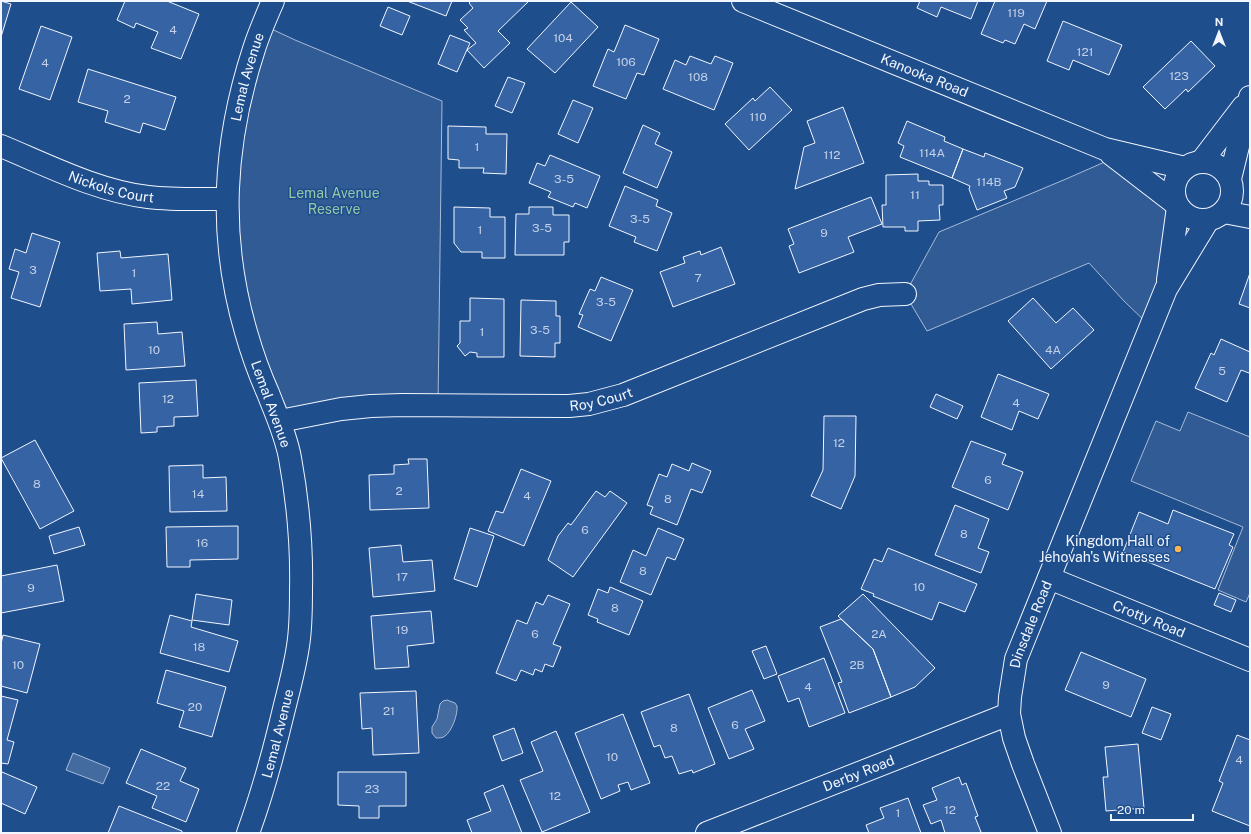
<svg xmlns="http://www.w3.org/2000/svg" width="1251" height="834" font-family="'Public Sans',sans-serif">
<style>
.built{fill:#305b95;stroke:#a8bbd7}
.water{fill:#446ba0;stroke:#a8bbd7}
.building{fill:#3563a3;stroke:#f2f6ff}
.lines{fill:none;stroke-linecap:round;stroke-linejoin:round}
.minor-casing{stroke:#f2f6ff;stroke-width:24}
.minor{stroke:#1f4e8c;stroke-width:22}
.poi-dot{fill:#ffb74d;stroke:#1f4e8c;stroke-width:1.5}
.labels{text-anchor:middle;stroke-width:3;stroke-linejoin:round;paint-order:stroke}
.number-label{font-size:12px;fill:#c3d1e8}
.street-label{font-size:14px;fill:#f2f6ff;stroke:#1f4e8c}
.park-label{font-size:14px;fill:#97c8a6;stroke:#1f4e8c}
.poi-label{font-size:14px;fill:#f2f6ff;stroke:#1f4e8c;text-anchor:end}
</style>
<rect width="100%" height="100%" fill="#1f4e8c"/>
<path class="built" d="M 263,25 L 295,40 L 442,101 L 438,405 L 280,421 L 228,227 Z
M 1116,157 L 1176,204 L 1151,327 L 1124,301 L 1089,263 L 927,331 L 905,294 L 939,232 L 1066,179 Z
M 1188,412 L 1250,437 L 1250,593 L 1246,602 L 1218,590 L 1243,527 L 1131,481 L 1156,421 L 1180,431 Z"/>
<path class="water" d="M 447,700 L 455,703 L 457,706 C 458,714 452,731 445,736 C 443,738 439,738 436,738 L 432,733 L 432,727 L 437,719 L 440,704 L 443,701 Z
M 73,753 L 110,768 L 103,784 L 66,770 Z"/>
<path class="building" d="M 1,1 L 11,4 L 1,37 Z
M 125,1 L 167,1 L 199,14 L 181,59 L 151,48 L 158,32 L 136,23 L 134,28 L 117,20 Z
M 407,1 L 452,1 L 446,16 Z
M 471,1 L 529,1 L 498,31 L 510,43 L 484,68 L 467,50 L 476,43 L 464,30 L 468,28 L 460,20 L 473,8 L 469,3 Z
M 920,1 L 978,1 L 971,19 L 941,7 L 937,17 L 917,8 Z
M 995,1 L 1047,1 L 1035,29 L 1024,24 L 1015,44 L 1005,40 L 1003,43 L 981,34 Z
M 571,2 L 598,27 L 555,73 L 527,49 Z
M 388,7 L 410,16 L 402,35 L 380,26 Z
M 1063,21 L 1122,45 L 1109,75 L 1073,60 L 1069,70 L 1047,61 Z
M 625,25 L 659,39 L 644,75 L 637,73 L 626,99 L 593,86 L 608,49 L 614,52 Z
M 41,26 L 72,37 L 50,100 L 19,89 Z
M 450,35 L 470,43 L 457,72 L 438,64 Z
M 1191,41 L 1215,66 L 1188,92 L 1186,89 L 1165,109 L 1143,87 Z
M 690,56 L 711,64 L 715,56 L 733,63 L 714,110 L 663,89 L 675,60 L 686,65 Z
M 88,69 L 176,97 L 165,130 L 143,123 L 140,133 L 105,122 L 108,111 L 78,102 Z
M 508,77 L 525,83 L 512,113 L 495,106 Z
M 770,87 L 792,110 L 749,150 L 725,124 L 753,98 L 755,101 Z
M 573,100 L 593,108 L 578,143 L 558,134 Z
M 843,107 L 864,163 L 795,189 L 804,147 L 815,143 L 807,121 Z
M 907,121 L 945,137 L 944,141 L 963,149 L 952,178 L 900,157 L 904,146 L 898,143 Z
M 643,125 L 660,133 L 655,144 L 672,152 L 657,188 L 623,173 Z
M 448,126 L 486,127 L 486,134 L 507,134 L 506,174 L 483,173 L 484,168 L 459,168 L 459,160 L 448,159 Z
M 963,149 L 984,157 L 985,153 L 1023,168 L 1015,187 L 1004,191 L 1007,198 L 977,210 L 969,189 L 970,186 L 952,178 Z
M 550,155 L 600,176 L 587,208 L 575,203 L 573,207 L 548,197 L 551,192 L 529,183 L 537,163 L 545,166 Z
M 918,174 L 918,181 L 929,181 L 929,185 L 943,185 L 943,205 L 939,205 L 940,220 L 918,221 L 918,231 L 905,231 L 905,227 L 883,227 L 882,205 L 886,205 L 886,175 Z
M 625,186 L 658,200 L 656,206 L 672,213 L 657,251 L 634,242 L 636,237 L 609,226 Z
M 871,197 L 882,224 L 848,237 L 854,252 L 799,273 L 789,246 L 794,244 L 788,229 Z
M 454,207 L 490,208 L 490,217 L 505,217 L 505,258 L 482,258 L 482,252 L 461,252 L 454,243 Z
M 529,207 L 553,207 L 553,215 L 569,215 L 569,242 L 564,242 L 564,255 L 515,255 L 516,214 L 529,214 Z
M 32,233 L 60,242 L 40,307 L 11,298 L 19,272 L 9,269 L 15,249 L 26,253 Z
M 721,247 L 735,284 L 673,307 L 660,272 L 685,263 L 683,257 L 700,251 L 701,255 Z
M 120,251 L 121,258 L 168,254 L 172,300 L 132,304 L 131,289 L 100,291 L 97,253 Z
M 1250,273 L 1250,308 L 1239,304 Z
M 601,277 L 633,290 L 611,341 L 578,327 L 583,315 L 579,314 L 590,289 L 595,291 Z
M 470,298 L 504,299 L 504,357 L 477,357 L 477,353 L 470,352 L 465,356 L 457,346 L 460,343 L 460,321 L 470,321 Z
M 1033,298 L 1056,323 L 1073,308 L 1094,330 L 1051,369 L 1008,321 Z
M 521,300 L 556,301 L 556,316 L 560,316 L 560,343 L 555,343 L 555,357 L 520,356 Z
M 157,322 L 158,334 L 182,332 L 185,366 L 126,370 L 124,324 Z
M 1221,339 L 1250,352 L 1250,371 L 1249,373 L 1241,370 L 1227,402 L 1195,388 L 1211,353 L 1214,355 Z
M 998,374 L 1049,394 L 1038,419 L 1019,411 L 1012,430 L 981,417 Z
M 196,380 L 198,416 L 174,417 L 174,426 L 157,427 L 157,432 L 141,433 L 139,383 Z
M 936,394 L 963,406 L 957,419 L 930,407 Z
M 824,416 L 856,416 L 855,476 L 841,509 L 811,496 L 823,470 Z
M 35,440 L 74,511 L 40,529 L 1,458 Z
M 971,441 L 1006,454 L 1002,464 L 1023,472 L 1008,510 L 952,487 Z
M 408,459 L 427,459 L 429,508 L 370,510 L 369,475 L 394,474 L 394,465 L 409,464 Z
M 692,463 L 711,471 L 702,493 L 691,489 L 677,525 L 650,514 L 653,507 L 647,505 L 659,474 L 667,477 L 672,464 L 689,471 Z
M 203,465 L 203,478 L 226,477 L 227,511 L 170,512 L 169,466 Z
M 521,469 L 551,481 L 524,546 L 488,531 L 496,511 L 503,513 Z
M 596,491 L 605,497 L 610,491 L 627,503 L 573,577 L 548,560 L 558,536 L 568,523 L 571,525 Z
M 955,505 L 989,519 L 978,548 L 989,552 L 981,573 L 935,555 Z
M 1173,510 L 1234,534 L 1229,545 L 1233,547 L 1215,589 L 1123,552 L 1139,512 L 1168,524 Z
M 238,526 L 238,559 L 190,560 L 190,567 L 167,567 L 166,527 Z
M 79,527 L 85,545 L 54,554 L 49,536 Z
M 470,528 L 494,536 L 477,587 L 454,579 Z
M 658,528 L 684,539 L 675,560 L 667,557 L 651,595 L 620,582 L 633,550 L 646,556 Z
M 401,545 L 403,562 L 432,560 L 435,591 L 373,597 L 369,548 Z
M 888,548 L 977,584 L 965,612 L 939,602 L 932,620 L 873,596 L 874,594 L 861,589 L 874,559 L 882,562 Z
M 57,565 L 64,601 L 1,613 L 1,576 Z
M 610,587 L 643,601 L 629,635 L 597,622 L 598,619 L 588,615 L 598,589 L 608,593 Z
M 1219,593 L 1236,600 L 1231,612 L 1214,605 Z
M 196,594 L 232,600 L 229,625 L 192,620 Z
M 863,594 L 935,668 L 915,687 L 891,697 L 873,649 L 838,616 Z
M 548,595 L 570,604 L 553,644 L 561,647 L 553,667 L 545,664 L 542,672 L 535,669 L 533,675 L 521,670 L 516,681 L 496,673 L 517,620 L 527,624 L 536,602 L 543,605 Z
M 431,611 L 434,643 L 407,646 L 409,667 L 375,669 L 371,616 Z
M 170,615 L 192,621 L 191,627 L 238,641 L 229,672 L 160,653 Z
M 841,619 L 873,649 L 891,697 L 849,713 L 838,683 L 842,682 L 820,627 Z
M 3,635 L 40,644 L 27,693 L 1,686 L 1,644 Z
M 766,646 L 777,674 L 764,679 L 752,651 Z
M 1081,652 L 1146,679 L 1131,717 L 1065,690 Z
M 824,658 L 845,713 L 809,727 L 799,698 L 788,702 L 778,676 Z
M 166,670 L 226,687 L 212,737 L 179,727 L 184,711 L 157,703 Z
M 752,690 L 765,721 L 745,729 L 754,749 L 729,759 L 708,708 Z
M 416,691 L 419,753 L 373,755 L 372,728 L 362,729 L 360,693 Z
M 689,694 L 715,764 L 693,773 L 692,770 L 679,774 L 672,756 L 665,758 L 660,745 L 654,747 L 641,712 Z
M 1,696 L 18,700 L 7,740 L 14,742 L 8,764 L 1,763 Z
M 1152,707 L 1171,714 L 1161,740 L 1142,733 Z
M 623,714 L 650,783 L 631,790 L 628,782 L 618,785 L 620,791 L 601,799 L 575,733 Z
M 514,728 L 523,753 L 502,761 L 493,736 Z
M 556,731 L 590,812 L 542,832 L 520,780 L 543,771 L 531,742 Z
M 1237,735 L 1250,740 L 1250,826 L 1212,811 L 1223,783 L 1219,781 Z
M 1138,744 L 1144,808 L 1106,811 L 1103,777 L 1108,777 L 1105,747 Z
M 141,749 L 186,768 L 180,781 L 199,789 L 186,822 L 152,808 L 157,796 L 126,783 Z
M 2,772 L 37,787 L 25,814 L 1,803 L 1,774 Z
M 338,772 L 406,772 L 406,806 L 379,806 L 379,818 L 359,818 L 359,806 L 338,805 Z
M 959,777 L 962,785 L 966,783 L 978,816 L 975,817 L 981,832 L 977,833 L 945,833 L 941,820 L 931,824 L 923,805 L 937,800 L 932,788 Z
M 503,785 L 522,833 L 472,833 L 467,820 L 491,811 L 484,793 Z
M 908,798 L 921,833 L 869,833 L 866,825 L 884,818 L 880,808 Z
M 119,806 L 182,831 L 182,833 L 108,833 Z"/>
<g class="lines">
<defs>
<g id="minor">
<path id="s1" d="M 743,1 L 1105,149 L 1185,168"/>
<path id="s2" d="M 1,146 C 47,165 97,191 148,197 C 174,200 200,199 227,199"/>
<path d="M 1111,154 L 1176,204"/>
<circle cx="1203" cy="191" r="29"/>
<path d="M 1201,162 L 1243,107"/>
<path d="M 1230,179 L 1250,97"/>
<path d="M 1224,212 L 1250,217"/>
<path d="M 1168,280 L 1178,207"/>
<path id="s3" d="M 280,421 L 341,409 L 371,406 L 402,405 L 569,406 L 589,404 L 623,395 L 863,299 L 879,295 L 905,294"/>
<path id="s4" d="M 1049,578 L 1250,660"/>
<path id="s5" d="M 248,833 C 263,792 274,751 284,709 C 289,689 295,667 298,646 C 301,628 301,609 301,590 C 302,546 298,502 290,458 C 286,435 276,414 268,393 C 259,373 252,353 246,332 C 218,236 223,144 254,49 C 259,33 266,17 273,1"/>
<path id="s6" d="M 707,833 L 1009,714"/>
<path id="s7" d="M 1050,833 L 1023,764 L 1014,738 L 1009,714 L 1010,697 L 1016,659 L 1166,289 L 1208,220"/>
</g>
</defs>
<use href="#minor" class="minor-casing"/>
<use href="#minor" class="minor"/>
</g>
<circle class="poi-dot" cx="1178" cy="549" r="4"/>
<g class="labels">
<g class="number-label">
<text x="1016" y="17">119</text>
<text x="173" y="34">4</text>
<text x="563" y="42">104</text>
<text x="1085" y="56">121</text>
<text x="626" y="66">106</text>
<text x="45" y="67">4</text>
<text x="1179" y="80">123</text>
<text x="698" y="81">108</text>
<text x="127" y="103">2</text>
<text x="758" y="121">110</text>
<text x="477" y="151">1</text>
<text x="932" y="157">114A</text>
<text x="832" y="159">112</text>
<text x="564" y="183">3-5</text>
<text x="989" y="186">114B</text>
<text x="915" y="199">11</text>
<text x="640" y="223">3-5</text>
<text x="542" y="232">3-5</text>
<text x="480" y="234">1</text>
<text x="824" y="237">9</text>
<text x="33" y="274">3</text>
<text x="134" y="277">1</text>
<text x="698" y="282">7</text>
<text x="606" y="306">3-5</text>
<text x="540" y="334">3-5</text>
<text x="482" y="336">1</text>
<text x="154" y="354">10</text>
<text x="1053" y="354">4A</text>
<text x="1222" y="375">5</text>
<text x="168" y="403">12</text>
<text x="1016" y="407">4</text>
<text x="839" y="447">12</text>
<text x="988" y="484">6</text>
<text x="37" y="488">8</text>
<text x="399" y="495">2</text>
<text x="198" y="498">14</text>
<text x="527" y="500">4</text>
<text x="668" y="503">8</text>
<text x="585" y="534">6</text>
<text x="964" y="538">8</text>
<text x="202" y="547">16</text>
<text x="643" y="575">8</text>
<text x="402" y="581">17</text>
<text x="919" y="591">10</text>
<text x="31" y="592">9</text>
<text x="615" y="612">8</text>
<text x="402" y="634">19</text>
<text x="535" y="638">6</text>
<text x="879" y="638">2A</text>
<text x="199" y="651">18</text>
<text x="18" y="669">10</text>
<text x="857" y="669">2B</text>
<text x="1106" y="689">9</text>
<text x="808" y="691">4</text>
<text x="195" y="711">20</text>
<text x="389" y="715">21</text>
<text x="735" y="729">6</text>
<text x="674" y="732">8</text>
<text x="612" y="761">10</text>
<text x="1239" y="764">4</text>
<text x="163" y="790">22</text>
<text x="372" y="793">23</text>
<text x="555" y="800">12</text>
<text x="950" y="814">12</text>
<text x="898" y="817">1</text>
</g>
<g class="street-label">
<text dy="5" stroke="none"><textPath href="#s1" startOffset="196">Kanooka Road</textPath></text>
<text dy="5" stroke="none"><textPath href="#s5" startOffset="775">Lemal Avenue</textPath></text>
<text dy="5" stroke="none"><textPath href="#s2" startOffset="118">Nickols Court</textPath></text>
<text dy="5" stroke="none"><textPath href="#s3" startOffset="323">Roy Court</textPath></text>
<text transform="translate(271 404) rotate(70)" y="5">Lemal Avenue</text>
<text dy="5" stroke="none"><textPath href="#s4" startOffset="108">Crotty Road</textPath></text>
<text dy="5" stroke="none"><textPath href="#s7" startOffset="219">Dinsdale Road</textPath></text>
<text dy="5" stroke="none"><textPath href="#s5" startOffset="104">Lemal Avenue</textPath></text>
<text dy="5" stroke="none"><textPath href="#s6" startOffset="163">Derby Road</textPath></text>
</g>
<g class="park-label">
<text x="334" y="198">Lemal Avenue<tspan x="334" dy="16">Reserve</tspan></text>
</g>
<g class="poi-label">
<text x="1170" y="546">Kingdom Hall of<tspan x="1170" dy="16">Jehovah's Witnesses</tspan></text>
</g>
</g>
<rect width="1251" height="834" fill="none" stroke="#f2f6ff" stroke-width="4"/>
<g transform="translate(1219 32)" stroke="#1f4e8c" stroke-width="3" paint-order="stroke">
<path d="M0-3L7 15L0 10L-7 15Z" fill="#f2f6ff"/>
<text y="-6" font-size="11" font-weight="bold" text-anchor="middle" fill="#f2f6ff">N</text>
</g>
<path d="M1111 814v6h82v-6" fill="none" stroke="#f2f6ff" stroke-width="2"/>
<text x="1117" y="814" font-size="12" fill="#f2f6ff" stroke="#1f4e8c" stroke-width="3" paint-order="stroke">20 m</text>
</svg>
